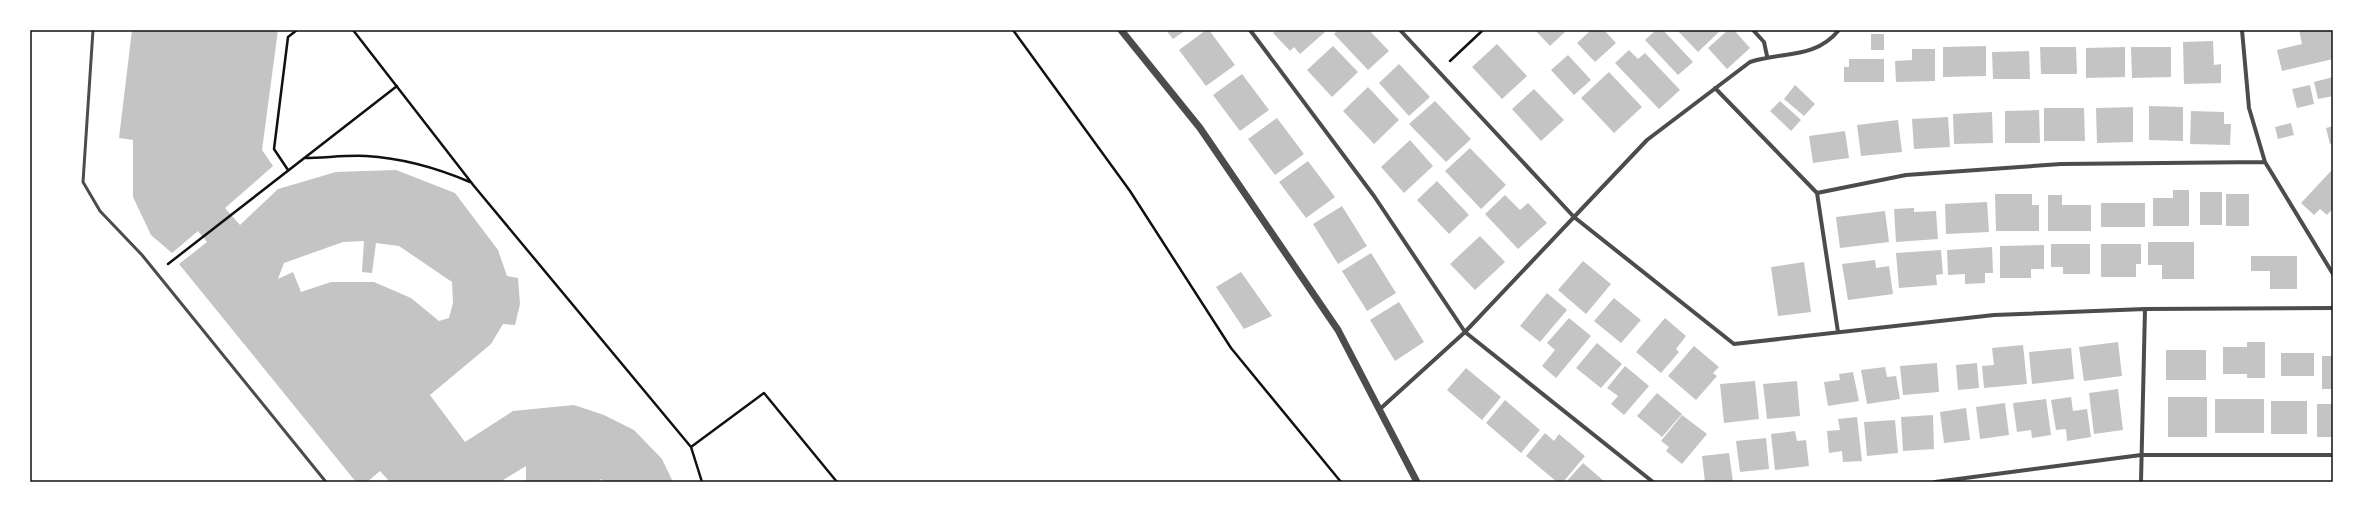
<svg xmlns="http://www.w3.org/2000/svg" width="2363" height="512" font-family="'Fira Sans',sans-serif">
<style>
.building{fill:#c4c4c4;fill-rule:evenodd}
.lines{fill:none;stroke-linecap:round;stroke-linejoin:round}
.path{stroke:#111;stroke-width:2.5}
.service{stroke:#4c4c4c;stroke-width:3}
.minor{stroke:#4c4c4c;stroke-width:4}
.tertiary{stroke:#4c4c4c;stroke-width:7}
.neatline{fill:none;stroke:#111;stroke-width:1.5}
</style>
<rect width="100%" height="100%" fill="#fff"/>
<path class="building" d="M 132,30 L 278,30 L 262,150 L 273,166 L 225,208 L 240,225 L 278,189 L 336,172 L 396,170 L 455,193 L 498,250 L 507,276 L 518,278 L 520,304 L 515,325 L 503,324 L 491,344 L 430,395 L 465,442 L 513,411 L 574,405 L 604,415 L 634,430 L 662,459 L 673,482 L 604,482 L 601,479 L 597,482 L 526,482 L 526,466 L 500,482 L 390,482 L 380,471 L 367,482 L 356,482 L 179,264 L 207,242 L 198,231 L 172,253 L 151,235 L 133,197 L 133,140 L 119,138 ZM 364,241 L 362,272 L 372,273 L 376,243 L 399,246 L 452,282 L 453,303 L 449,318 L 439,321 L 411,298 L 374,282 L 331,282 L 301,292 L 293,272 L 278,279 L 284,263 L 343,242 Z
M 1166,30 L 1186,30 L 1173,39 Z
M 1206,30 L 1209,30 L 1235,65 L 1206,86 L 1179,50 Z
M 1277,30 L 1323,30 L 1325,32 L 1300,54 L 1294,47 L 1290,51 L 1273,33 Z
M 1338,30 L 1369,30 L 1389,51 L 1368,70 L 1334,34 Z
M 1535,30 L 1567,30 L 1550,46 Z
M 1591,30 L 1604,30 L 1616,43 L 1595,62 L 1577,43 Z
M 1656,30 L 1663,30 L 1693,62 L 1678,75 L 1645,40 Z
M 1677,30 L 1721,30 L 1698,52 Z
M 1728,30 L 1734,30 L 1750,48 L 1727,69 L 1708,48 Z
M 2299,30 L 2333,30 L 2333,59 L 2282,71 L 2277,50 L 2302,44 Z
M 1871,34 L 1884,34 L 1884,50 L 1871,50 Z
M 2213,41 L 2214,65 L 2221,64 L 2221,83 L 2184,84 L 2183,42 Z
M 1497,44 L 1527,76 L 1502,99 L 1472,67 Z
M 1333,46 L 1358,72 L 1332,97 L 1307,70 Z
M 1986,46 L 1986,76 L 1943,77 L 1943,47 Z
M 2040,47 L 2076,47 L 2077,74 L 2041,74 Z
M 2125,47 L 2125,77 L 2086,78 L 2086,48 Z
M 2131,47 L 2171,47 L 2171,77 L 2132,78 Z
M 1912,49 L 1935,49 L 1935,81 L 1896,82 L 1895,61 L 1912,60 Z
M 1629,50 L 1638,59 L 1645,53 L 1680,90 L 1659,109 L 1615,63 Z
M 2029,51 L 2030,79 L 1993,79 L 1992,52 Z
M 1568,55 L 1591,80 L 1574,95 L 1551,70 Z
M 1849,59 L 1884,59 L 1884,82 L 1844,82 L 1844,67 L 1849,67 Z
M 1399,64 L 1430,97 L 1409,116 L 1379,83 Z
M 1609,72 L 1642,107 L 1614,133 L 1581,98 Z
M 1242,74 L 1269,110 L 1240,131 L 1213,95 Z
M 2333,77 L 2333,96 L 2318,99 L 2314,82 Z
M 1795,85 L 1815,104 L 1804,116 L 1784,99 Z
M 2310,85 L 2314,104 L 2297,108 L 2292,89 Z
M 1368,87 L 1399,120 L 1374,144 L 1343,111 Z
M 1534,89 L 1564,120 L 1541,141 L 1512,109 Z
M 1435,101 L 1471,139 L 1446,162 L 1409,124 Z
M 1780,101 L 1801,120 L 1791,131 L 1770,111 Z
M 2149,106 L 2183,107 L 2183,141 L 2149,140 Z
M 2133,107 L 2133,142 L 2097,143 L 2096,108 Z
M 2044,108 L 2084,108 L 2085,141 L 2044,141 Z
M 2039,110 L 2040,143 L 2005,143 L 2005,111 Z
M 2191,111 L 2224,112 L 2224,124 L 2231,124 L 2230,145 L 2190,144 Z
M 1992,112 L 1993,143 L 1954,144 L 1953,114 Z
M 1948,117 L 1950,147 L 1914,149 L 1912,119 Z
M 1277,118 L 1304,154 L 1275,175 L 1248,139 Z
M 1898,120 L 1902,152 L 1861,156 L 1857,125 Z
M 2291,123 L 2294,135 L 2278,139 L 2275,127 Z
M 2333,126 L 2333,143 L 2330,144 L 2326,128 Z
M 1845,131 L 1849,158 L 1813,163 L 1809,136 Z
M 1410,140 L 1433,166 L 1404,193 L 1381,167 Z
M 1470,148 L 1506,185 L 1481,209 L 1445,171 Z
M 1308,161 L 1335,197 L 1306,218 L 1279,182 Z
M 2332,170 L 2333,208 L 2327,215 L 2320,209 L 2314,215 L 2301,203 Z
M 1437,181 L 1469,215 L 1449,234 L 1417,200 Z
M 2173,190 L 2189,190 L 2189,226 L 2153,226 L 2153,198 L 2173,198 Z
M 2200,192 L 2222,192 L 2222,225 L 2200,225 Z
M 1995,194 L 2032,194 L 2032,205 L 2039,205 L 2039,231 L 1996,231 Z
M 2226,194 L 2249,194 L 2249,226 L 2226,226 Z
M 1505,195 L 1520,210 L 1528,203 L 1547,223 L 1518,249 L 1485,214 Z
M 2048,195 L 2062,195 L 2062,205 L 2091,205 L 2091,231 L 2048,231 Z
M 1987,202 L 1989,232 L 1946,234 L 1945,204 Z
M 2101,203 L 2145,203 L 2145,227 L 2101,227 Z
M 1342,206 L 1367,246 L 1338,264 L 1313,224 Z
M 1914,208 L 1914,212 L 1936,211 L 1938,239 L 1896,242 L 1894,209 Z
M 1885,211 L 1889,242 L 1840,248 L 1836,217 Z
M 1480,236 L 1505,262 L 1475,290 L 1450,264 Z
M 2148,242 L 2194,242 L 2194,279 L 2162,279 L 2162,265 L 2148,265 Z
M 2051,244 L 2090,244 L 2090,274 L 2063,274 L 2063,267 L 2051,267 Z
M 2101,244 L 2141,244 L 2141,264 L 2136,264 L 2136,277 L 2101,277 Z
M 2044,245 L 2044,269 L 2031,269 L 2031,278 L 2000,278 L 2000,246 Z
M 1992,247 L 1993,273 L 1985,273 L 1985,283 L 1965,284 L 1965,274 L 1948,275 L 1947,250 Z
M 1941,250 L 1943,274 L 1936,275 L 1937,285 L 1899,288 L 1896,253 Z
M 1371,253 L 1396,293 L 1367,311 L 1342,271 Z
M 2251,256 L 2297,256 L 2297,289 L 2270,289 L 2270,271 L 2251,271 Z
M 1875,260 L 1876,268 L 1889,266 L 1893,294 L 1848,300 L 1842,264 Z
M 1583,261 L 1611,284 L 1586,314 L 1558,290 Z
M 1804,262 L 1811,312 L 1778,316 L 1771,267 Z
M 1241,272 L 1272,316 L 1244,329 L 1216,287 Z
M 1547,293 L 1567,310 L 1540,342 L 1520,326 Z
M 1614,298 L 1641,320 L 1621,343 L 1594,321 Z
M 1399,302 L 1424,342 L 1395,361 L 1370,320 Z
M 1569,318 L 1591,336 L 1556,378 L 1542,366 L 1555,350 L 1547,343 Z
M 1665,318 L 1686,336 L 1676,349 L 1679,352 L 1661,373 L 1636,352 Z
M 2118,342 L 2122,376 L 2084,381 L 2079,347 Z
M 2247,342 L 2265,342 L 2265,378 L 2247,378 L 2247,374 L 2223,374 L 2223,347 L 2247,347 Z
M 1597,343 L 1622,364 L 1601,388 L 1576,368 Z
M 2023,345 L 2027,384 L 1984,388 L 1982,366 L 1994,365 L 1992,348 Z
M 1694,346 L 1719,367 L 1713,373 L 1717,376 L 1696,400 L 1668,376 Z
M 2071,348 L 2074,379 L 2032,384 L 2029,352 Z
M 2166,350 L 2206,350 L 2206,380 L 2166,380 Z
M 2281,353 L 2314,353 L 2314,376 L 2281,376 Z
M 2322,356 L 2333,356 L 2333,389 L 2322,389 Z
M 1937,363 L 1939,392 L 1903,395 L 1900,366 Z
M 1977,363 L 1979,388 L 1958,390 L 1956,365 Z
M 1625,366 L 1649,386 L 1624,415 L 1611,404 L 1618,396 L 1607,388 Z
M 1885,367 L 1887,377 L 1896,376 L 1900,399 L 1867,404 L 1861,370 Z
M 1466,368 L 1501,397 L 1482,420 L 1447,390 Z
M 1853,372 L 1859,401 L 1828,406 L 1824,382 L 1840,380 L 1839,374 Z
M 1755,381 L 1759,419 L 1724,423 L 1720,384 Z
M 1797,381 L 1800,416 L 1767,419 L 1763,384 Z
M 2118,389 L 2123,430 L 2094,434 L 2089,393 Z
M 1657,393 L 1682,414 L 1662,437 L 1637,416 Z
M 2071,397 L 2073,411 L 2087,409 L 2091,437 L 2067,441 L 2066,429 L 2056,430 L 2051,400 Z
M 2168,397 L 2207,397 L 2207,437 L 2168,437 Z
M 2046,399 L 2051,435 L 2032,438 L 2031,430 L 2017,432 L 2013,403 Z
M 2215,399 L 2264,399 L 2264,433 L 2215,433 Z
M 1505,400 L 1540,430 L 1521,453 L 1486,423 Z
M 2271,401 L 2307,401 L 2307,434 L 2271,434 Z
M 2005,403 L 2009,435 L 1980,439 L 1976,407 Z
M 2317,404 L 2333,404 L 2333,437 L 2317,437 Z
M 1966,408 L 1970,440 L 1944,443 L 1940,412 Z
M 1682,415 L 1707,434 L 1682,464 L 1666,451 L 1669,447 L 1661,441 Z
M 1933,415 L 1934,449 L 1903,451 L 1901,417 Z
M 1857,417 L 1862,461 L 1843,462 L 1842,451 L 1829,453 L 1827,431 L 1840,430 L 1838,419 Z
M 1895,420 L 1898,453 L 1867,456 L 1864,422 Z
M 1795,431 L 1797,441 L 1806,440 L 1809,466 L 1775,470 L 1771,434 Z
M 1545,433 L 1554,441 L 1559,434 L 1585,456 L 1563,482 L 1557,482 L 1526,456 Z
M 1766,438 L 1769,469 L 1740,472 L 1736,441 Z
M 1729,453 L 1733,482 L 1705,482 L 1702,456 Z
M 1583,463 L 1605,482 L 1566,482 Z"/>
<g class="lines">
<path class="path" d="M 353,30 L 474,186 L 691,447 L 764,393 L 837,482
M 1013,30 L 1130,191 L 1231,348 L 1341,482
M 1450,61 L 1483,30
M 304,158 C 324,158 345,155 366,156 C 402,158 437,168 470,182
M 288,170 L 274,149 L 288,37 L 297,30
M 168,264 L 397,86
M 691,447 L 702,482"/>
<path class="service" d="M 93,30 L 83,182 L 100,211 L 142,255 L 326,482"/>
<path class="minor" d="M 1250,30 L 1374,196 L 1465,332 L 1653,482
M 1400,30 L 1574,217 L 1734,344 L 1994,315 L 2145,309 L 2333,308
M 1753,30 L 1764,42 L 1767,56
M 2242,30 L 2249,108 L 2265,162 L 2333,274
M 1715,88 L 1817,193 L 1838,332
M 1817,193 L 1906,175 L 2061,164 L 2265,162
M 1380,409 L 1465,332 L 1647,140 L 1750,62 C 1783,51 1814,60 1839,30
M 1935,482 L 2141,455 L 2333,455
M 2141,482 L 2145,309"/>
<path class="tertiary" d="M 1121,30 L 1200,128 L 1338,330 L 1417,482"/>
</g>
<rect width="2363" height="512" fill="none" stroke="#ffffff" stroke-width="62"/>
<rect x="31" y="31" width="2301" height="450" class="neatline"/>
</svg>
